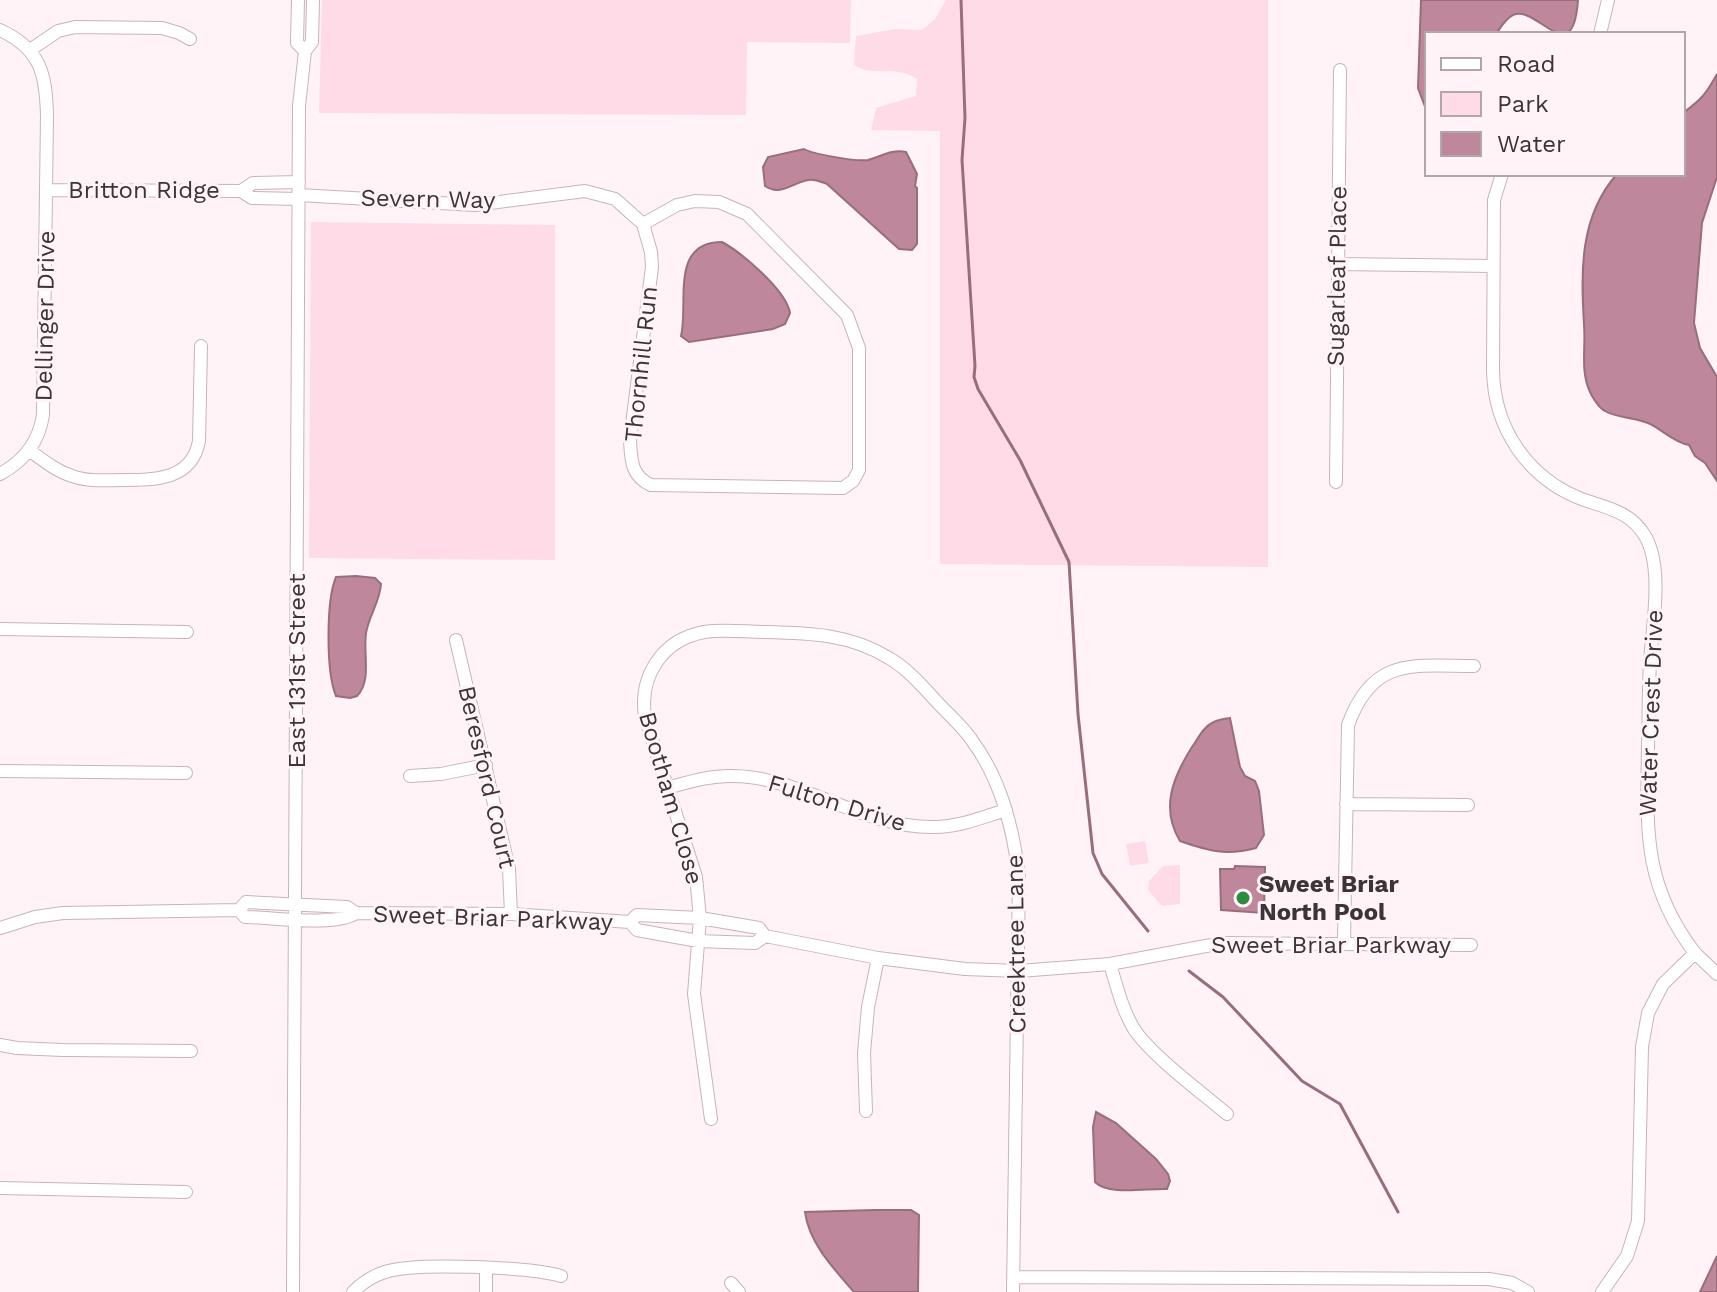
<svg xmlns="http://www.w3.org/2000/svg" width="1717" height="1292" font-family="'Work Sans',sans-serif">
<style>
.green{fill:#fedbe7}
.water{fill:#bf879b;stroke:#986e7d;stroke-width:2}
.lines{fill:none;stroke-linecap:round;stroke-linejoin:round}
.stream{stroke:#986e7d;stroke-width:3}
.minor-casing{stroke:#c7b4ba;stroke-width:14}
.minor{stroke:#fff;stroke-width:12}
.poi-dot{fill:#2f8b3d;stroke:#fff3f7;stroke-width:3}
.labels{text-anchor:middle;stroke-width:6;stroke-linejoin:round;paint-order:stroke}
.street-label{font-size:24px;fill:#3c3538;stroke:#fff3f7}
.poi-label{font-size:24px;font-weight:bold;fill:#3c3538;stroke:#fff3f7;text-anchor:start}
</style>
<rect width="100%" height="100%" fill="#fff3f7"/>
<path class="green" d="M 322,0 L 851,0 L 850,43 L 747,42 L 746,115 L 319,113 Z
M 946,0 L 1268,0 L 1268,567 L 940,564 L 940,131 L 871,130 L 876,108 L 916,96 L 917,79 C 895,64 873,78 854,65 L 856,36 L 895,29 L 922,30 L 935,19 Z
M 311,222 L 555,225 L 555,560 L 309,558 Z
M 1145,841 L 1149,863 L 1130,866 L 1126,844 Z
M 1180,865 L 1180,904 L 1162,906 L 1148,890 L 1149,881 L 1163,866 Z"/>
<path class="water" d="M 1421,0 L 1578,0 C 1573,73 1537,4 1513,15 C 1506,18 1500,28 1496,34 L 1427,34 L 1427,112 L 1418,88 Z
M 1717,74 L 1717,177 L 1702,223 L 1694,323 L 1700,348 L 1717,377 L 1717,481 L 1705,463 L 1695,456 L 1689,445 C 1674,442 1665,432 1652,425 C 1638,417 1618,419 1605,411 C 1600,409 1592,397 1590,392 C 1580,371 1586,347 1584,325 C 1581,272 1579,217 1617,174 L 1683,174 L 1683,113 C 1702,99 1706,94 1717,74 Z
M 804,149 C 813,154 857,162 868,160 C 882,156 892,149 906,152 L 917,174 L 915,186 L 917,188 L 917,244 L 912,250 L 899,249 L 827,184 C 821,182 816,179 809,180 C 793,182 781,197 765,186 L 763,167 L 768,157 Z
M 722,242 C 742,253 786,290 790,313 L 785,324 L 773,329 L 689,342 L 681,336 C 689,304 669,242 722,242 Z
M 356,576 L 375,578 L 381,584 C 380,601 369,616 366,633 C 363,654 372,681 357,696 L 350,698 L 336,696 C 326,672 326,601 336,577 Z
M 1230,718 L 1240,767 L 1245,776 L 1255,781 L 1259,791 L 1264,835 L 1256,848 C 1226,856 1209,851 1180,841 C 1160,808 1173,777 1192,747 C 1198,739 1202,728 1212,723 C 1216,720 1224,719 1230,718 Z
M 1235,866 L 1265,867 L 1264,913 L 1221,910 L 1220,869 L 1234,869 Z
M 1096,1112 L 1116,1123 L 1156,1159 L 1168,1174 L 1170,1181 L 1167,1189 C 1148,1188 1108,1196 1095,1182 L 1093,1127 Z
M 875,1210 L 911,1210 L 919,1215 L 918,1292 L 854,1292 C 834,1269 809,1243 805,1212 Z
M 1717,1256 L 1717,1292 L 1700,1292 Z"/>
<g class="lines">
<path class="stream" d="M 961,0 L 965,118 L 962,160 L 975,366 L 974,377 L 978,389 L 1020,460 L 1069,562 L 1078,714 L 1093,853 L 1102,874 L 1148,931
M 1189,971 L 1223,997 L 1302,1081 L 1340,1104 L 1398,1212"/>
<defs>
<path id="minor" d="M 298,0 L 297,43 L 305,51
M 0,30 C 41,49 46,74 47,116 L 43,415 C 39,442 24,461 0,474
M 1600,34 L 1608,0
M 30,50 L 58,31 L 75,27 L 162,28 L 179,33 L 190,39
M 1502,174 L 1494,200 L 1493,370 C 1494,429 1528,479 1584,500 C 1608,508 1631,512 1645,536 C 1662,564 1654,617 1651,649 C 1648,681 1649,714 1648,746 C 1647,828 1642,884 1695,953 L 1663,984 L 1648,1013 L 1642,1047 L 1638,1221 L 1627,1256 L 1602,1292
M 46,190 L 241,191 L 252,198 L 299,199
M 241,191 L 253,183 L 299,182
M 299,195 L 475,205 L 585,191 L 615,199 L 643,224 L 651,252 L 652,267 L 630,440 C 631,460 631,476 651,485 L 843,488 L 853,481 L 859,470 L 859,348 L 847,315 L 747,214 L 719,202 L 695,201 L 677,205 L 643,224
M 1337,264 L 1493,266
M 29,450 C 43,460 56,471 72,476 C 88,482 106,480 123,480 C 155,480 192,480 199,441 L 201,346
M 1336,482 L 1340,70
M 0,629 L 187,632
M 456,640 L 509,869 L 511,914
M 0,771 L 186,773
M 410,776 L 441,774 L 486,765
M 667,788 C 689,782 711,775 734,776 C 803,777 864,829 935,827 C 959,827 983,817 1006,810
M 1346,804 L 1468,805
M 239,910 L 246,902 L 347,907 L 356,913
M 630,922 L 637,915 L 700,918 L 759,928 L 765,936 L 878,958 L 965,969 L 1019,971 L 1110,964 L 1222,943 L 1471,945
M 0,928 L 35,917 L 63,913 L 239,910 L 245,917 C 271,917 336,927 356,913 L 511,914 L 630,922 L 637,930 L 698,941 L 755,943 L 765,936
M 1344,943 L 1348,725 C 1373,656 1413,666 1474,666
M 1695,953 L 1717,974
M 1110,964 C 1117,987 1122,1009 1134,1029 C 1151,1055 1201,1092 1227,1114
M 0,1045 L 17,1048 L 63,1050 L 191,1051
M 866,1111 L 864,1053 L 868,1007 L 878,958
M 711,1119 L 694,994 L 700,918 L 696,877 L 645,717 C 639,676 662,640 704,632 C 723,629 746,632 765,632 C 810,633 850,634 889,658 C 908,669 923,687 938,703 C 949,715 962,726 971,739 C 1001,779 1013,828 1019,876 L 1013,1292
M 0,1188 L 186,1192
M 1013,1277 L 1489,1279 L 1512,1283 L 1528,1292
M 731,1283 L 739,1292
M 293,1292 L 299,106 L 305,51 L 312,42 L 313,0
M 353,1292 C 362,1283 372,1276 385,1272 C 415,1262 529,1267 561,1276
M 486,1292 L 486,1268"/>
</defs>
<use href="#minor" class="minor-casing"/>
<use href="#minor" class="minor"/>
</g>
<circle class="poi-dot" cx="1243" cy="898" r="8"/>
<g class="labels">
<g class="street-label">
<text x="144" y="198">Britton Ridge</text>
<text transform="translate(428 199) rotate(1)" y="8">Severn Way</text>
<text transform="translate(1337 276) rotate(-89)" y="8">Sugarleaf Place</text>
<text transform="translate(45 316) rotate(-89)" y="8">Dellinger Drive</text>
<text transform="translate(641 364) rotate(-84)" y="8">Thornhill Run</text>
<text transform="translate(297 671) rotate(-90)" y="8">East 131st Street</text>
<text transform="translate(1651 713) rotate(-88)" y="8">Water Crest Drive</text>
<text transform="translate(487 777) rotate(77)" y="8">Beresford Court</text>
<text transform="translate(671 798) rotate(74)" y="8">Bootham Close</text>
<text transform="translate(837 803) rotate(17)" y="8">Fulton Drive</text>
<text transform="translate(493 918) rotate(2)" y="8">Sweet Briar Parkway</text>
<text transform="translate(1016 944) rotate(-91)" y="8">Creektree Lane</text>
<text x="1331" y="953">Sweet Briar Parkway</text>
</g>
<g class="poi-label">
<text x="1259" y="892">Sweet Briar<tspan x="1259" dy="28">North Pool</tspan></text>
</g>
</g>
<rect x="1425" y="32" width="260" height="144" fill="#fff3f7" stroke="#b1a7ab" stroke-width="2"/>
<rect x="1441" y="58" width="40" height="12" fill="#ffffff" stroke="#b1a7ab" stroke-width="2"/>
<text x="1497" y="72" font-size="24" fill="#3c3538">Road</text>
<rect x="1441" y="92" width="40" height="24" fill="#fedbe7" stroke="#b1a7ab" stroke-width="2"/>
<text x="1497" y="112" font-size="24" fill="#3c3538">Park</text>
<rect x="1441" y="132" width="40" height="24" fill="#bf879b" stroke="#b1a7ab" stroke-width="2"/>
<text x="1497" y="152" font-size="24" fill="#3c3538">Water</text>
</svg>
